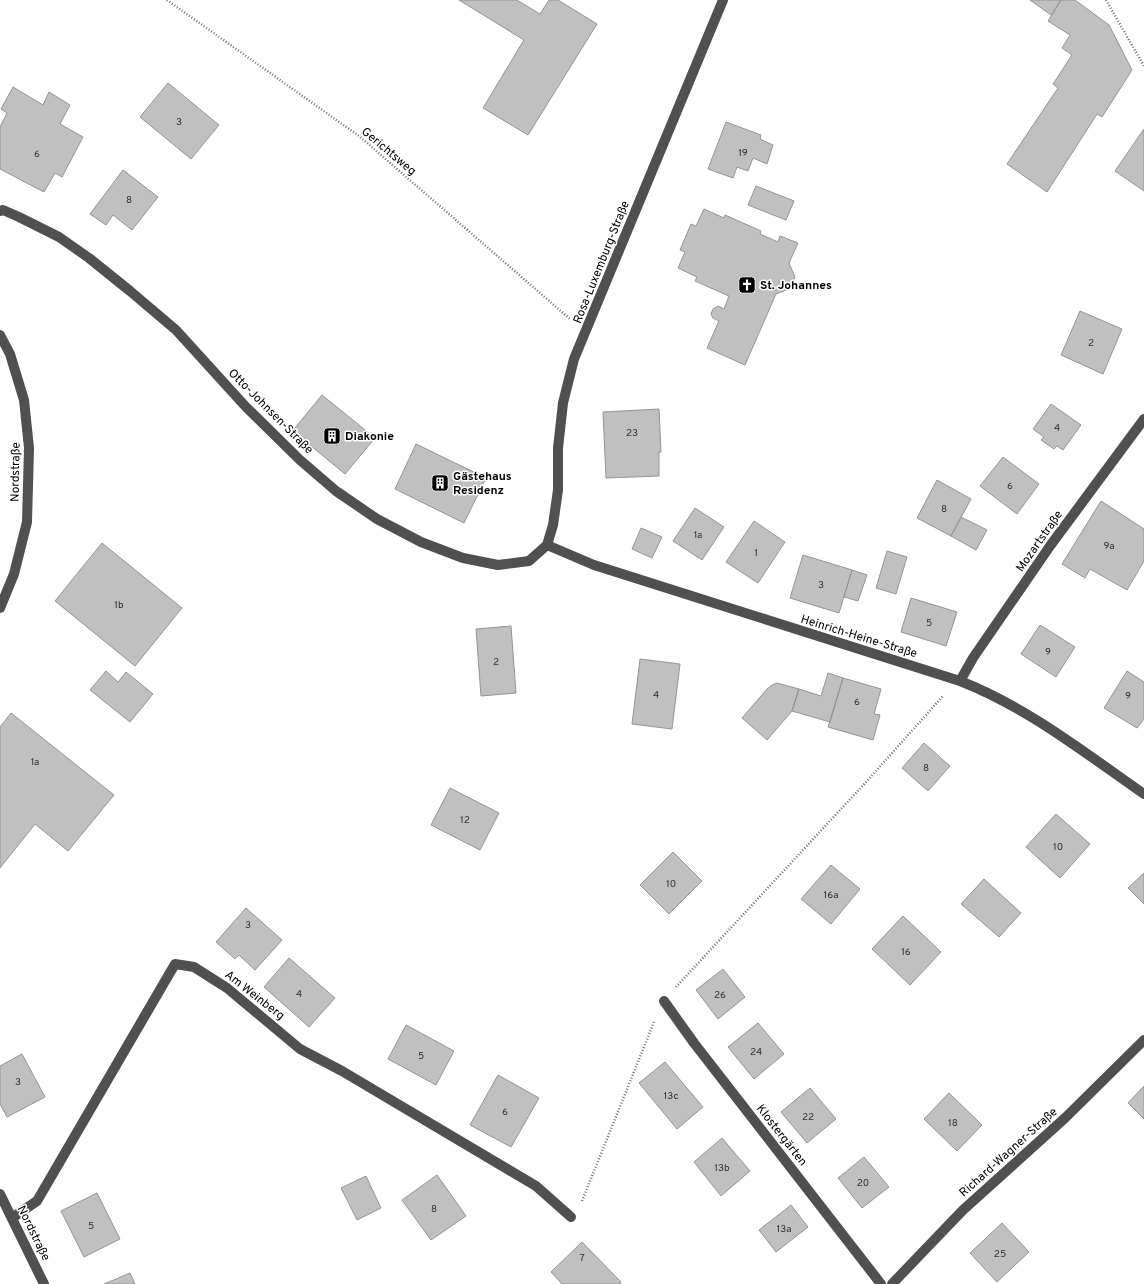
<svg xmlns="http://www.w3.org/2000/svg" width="1144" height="1284" font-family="Overpass,sans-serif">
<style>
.building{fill:#c0c0c0;stroke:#949494}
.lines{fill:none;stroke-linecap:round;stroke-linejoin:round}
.path{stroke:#727272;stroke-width:2.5;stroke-dasharray:1 2;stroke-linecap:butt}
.minor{stroke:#505050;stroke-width:10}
.labels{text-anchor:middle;stroke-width:3;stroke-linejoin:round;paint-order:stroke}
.number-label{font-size:10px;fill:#303030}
.street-label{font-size:12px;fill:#000;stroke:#fff}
.poi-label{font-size:12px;font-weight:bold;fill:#000;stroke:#fff;text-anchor:start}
</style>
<rect width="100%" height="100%" fill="#fff"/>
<path class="building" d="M 459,0 L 517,0 L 540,14 L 549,0 L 558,0 L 597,24 L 528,135 L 483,108 L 524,40 Z
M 1030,0 L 1061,0 L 1051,15 Z
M 1061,0 L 1075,0 L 1109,25 L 1132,70 L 1102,117 L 1097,114 L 1047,192 L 1007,164 L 1058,88 L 1053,84 L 1072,55 L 1062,48 L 1070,35 L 1048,21 Z
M 168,83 L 219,125 L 191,159 L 140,117 Z
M 13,87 L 43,105 L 49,92 L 70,105 L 60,124 L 83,137 L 62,177 L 55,173 L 44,192 L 0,169 L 0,127 L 7,113 L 1,109 Z
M 726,122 L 761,135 L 760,139 L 773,145 L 767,164 L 753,158 L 748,171 L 737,167 L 733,178 L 708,169 Z
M 1144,129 L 1144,191 L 1115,171 Z
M 123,170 L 158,197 L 132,230 L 113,215 L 106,225 L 90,214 Z
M 756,186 L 794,201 L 786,220 L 748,205 Z
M 704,209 L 724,218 L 725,215 L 761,231 L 760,234 L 778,242 L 780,236 L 798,243 L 789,263 L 795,277 L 789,289 L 776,294 L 745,365 L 707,348 L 719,321 L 713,318 L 711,314 L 713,309 L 718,306 L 724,309 L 729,296 L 695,281 L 697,277 L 678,268 L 685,252 L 680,250 L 691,224 L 696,226 Z
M 1080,311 L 1122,329 L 1103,374 L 1061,355 Z
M 322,395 L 375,438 L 345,474 L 304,440 L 301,444 L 290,434 Z
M 1051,404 L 1081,425 L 1063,450 L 1057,446 L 1054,449 L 1041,440 L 1044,437 L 1033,429 Z
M 659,409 L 661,452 L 659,452 L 659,476 L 606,478 L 603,412 Z
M 416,444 L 486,478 L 464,523 L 395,489 Z
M 1003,457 L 1039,484 L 1017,514 L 980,486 Z
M 937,480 L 971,499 L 951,536 L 917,518 Z
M 1101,501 L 1144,529 L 1144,561 L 1127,590 L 1090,569 L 1085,578 L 1062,564 Z
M 695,508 L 724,527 L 702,560 L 673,541 Z
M 961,517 L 987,530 L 976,550 L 951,536 Z
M 754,521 L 785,542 L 758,583 L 726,562 Z
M 641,528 L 662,537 L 652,558 L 632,549 Z
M 102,543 L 182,608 L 135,666 L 55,601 Z
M 887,551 L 907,557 L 896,594 L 876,588 Z
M 803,555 L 852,570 L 839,613 L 790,598 Z
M 852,570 L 867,575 L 858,601 L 844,597 Z
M 911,598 L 957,612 L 946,646 L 901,632 Z
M 1040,625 L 1075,647 L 1056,677 L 1021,654 Z
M 511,626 L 516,693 L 481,696 L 476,629 Z
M 640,659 L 680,664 L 672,729 L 632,724 Z
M 106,671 L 118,682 L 126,672 L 153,694 L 130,722 L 90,690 Z
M 1127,671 L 1144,682 L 1144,719 L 1137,728 L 1104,708 Z
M 828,673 L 843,678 L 830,722 L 792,711 L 799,689 L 821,696 Z
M 843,678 L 881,689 L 874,714 L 880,715 L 873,740 L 828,727 Z
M 777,683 L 799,689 L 792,711 L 767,740 L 742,718 L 767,689 L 772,685 Z
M 11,713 L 114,795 L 68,851 L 35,824 L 0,868 L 0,727 Z
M 924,743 L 950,766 L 928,791 L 902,768 Z
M 450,788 L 499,813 L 480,850 L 431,825 Z
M 1056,814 L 1090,844 L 1060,878 L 1026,847 Z
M 673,852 L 702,881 L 669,914 L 640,885 Z
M 831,865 L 860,889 L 831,924 L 801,899 Z
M 1144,873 L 1144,904 L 1128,888 Z
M 984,879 L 1021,913 L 999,937 L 961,904 Z
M 246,908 L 282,940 L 255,970 L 239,955 L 235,959 L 216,942 Z
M 903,916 L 941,952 L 910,985 L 872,949 Z
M 289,958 L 335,998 L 309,1027 L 264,987 Z
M 723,969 L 745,997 L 718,1019 L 696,990 Z
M 758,1023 L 784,1054 L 754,1079 L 728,1047 Z
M 406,1025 L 454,1051 L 436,1085 L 388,1059 Z
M 22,1054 L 45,1097 L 7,1117 L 0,1104 L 0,1066 Z
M 665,1062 L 703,1107 L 677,1129 L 639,1083 Z
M 498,1075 L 539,1098 L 511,1147 L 470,1125 Z
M 1144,1086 L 1144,1119 L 1128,1103 Z
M 810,1088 L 836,1119 L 807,1143 L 781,1112 Z
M 949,1093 L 982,1125 L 957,1151 L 924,1119 Z
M 722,1138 L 750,1171 L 721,1196 L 694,1162 Z
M 864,1157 L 889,1187 L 862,1208 L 838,1178 Z
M 437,1175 L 466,1216 L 431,1240 L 402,1200 Z
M 366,1176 L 381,1208 L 357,1220 L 341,1188 Z
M 97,1193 L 120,1239 L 84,1257 L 61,1211 Z
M 791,1205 L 808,1227 L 776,1252 L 759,1230 Z
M 1002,1223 L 1029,1252 L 997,1282 L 970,1253 Z
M 582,1242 L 621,1282 L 620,1284 L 562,1284 L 551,1272 Z
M 130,1273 L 135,1284 L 104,1284 Z"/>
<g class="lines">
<path class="path" d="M 167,0 L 359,136 L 570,319
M 1106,0 L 1144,66
M 676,987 L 867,781 L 943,696
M 582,1201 L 654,1022"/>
<path class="minor" d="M 0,211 L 3,210 L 19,217 L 59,237 L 89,258 L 130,291 L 176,330 L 246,407 L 300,460 L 336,491 L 377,519 L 421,542 L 463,558 L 498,565 L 529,561 L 547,545
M 0,335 L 10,354 L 24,400 L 29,448 L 27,522 L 14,574 L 0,608
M 547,545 L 594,565 L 960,681 C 1027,707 1085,753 1144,794
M 547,545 L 553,525 L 558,490 L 558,448 L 563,403 L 574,359 L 723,0
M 960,681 L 973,658 L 1050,546 L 1144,419
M 664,1001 L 694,1043 L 881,1284
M 0,1194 L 44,1284
M 12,1218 L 37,1201 L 175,964 L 194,967 L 227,988 L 300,1049 L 342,1071 L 536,1186 L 571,1217
M 892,1284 L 963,1210 L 1065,1118 L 1144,1040"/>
</g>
<defs>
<symbol id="church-square" viewBox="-11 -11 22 22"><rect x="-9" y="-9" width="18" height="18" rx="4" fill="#000" stroke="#fff"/><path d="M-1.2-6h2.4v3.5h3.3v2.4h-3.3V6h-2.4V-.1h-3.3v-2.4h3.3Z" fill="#fff"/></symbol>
<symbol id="building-square" viewBox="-11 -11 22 22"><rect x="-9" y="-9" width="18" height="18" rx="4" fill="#000" stroke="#fff"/><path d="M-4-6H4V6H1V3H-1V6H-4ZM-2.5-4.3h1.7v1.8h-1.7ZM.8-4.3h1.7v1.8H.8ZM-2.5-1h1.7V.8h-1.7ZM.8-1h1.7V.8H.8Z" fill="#fff"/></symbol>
</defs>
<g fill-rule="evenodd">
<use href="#church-square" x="737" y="275" width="20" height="20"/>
<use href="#building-square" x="322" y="426" width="20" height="20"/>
<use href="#building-square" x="430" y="473" width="20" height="20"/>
</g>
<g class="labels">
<g class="number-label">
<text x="179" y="125">3</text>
<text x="743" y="156">19</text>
<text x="37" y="157">6</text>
<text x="129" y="203">8</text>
<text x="1091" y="346">2</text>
<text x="1057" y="431">4</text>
<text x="632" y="436">23</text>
<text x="1010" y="489">6</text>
<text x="944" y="512">8</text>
<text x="698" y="538">1a</text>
<text x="1109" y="549">9a</text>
<text x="756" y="556">1</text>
<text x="821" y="588">3</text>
<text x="119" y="608">1b</text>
<text x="929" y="626">5</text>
<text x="1048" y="655">9</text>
<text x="496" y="665">2</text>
<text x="656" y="698">4</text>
<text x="1128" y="699">9</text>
<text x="857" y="705">6</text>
<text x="35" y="765">1a</text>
<text x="926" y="771">8</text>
<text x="465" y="823">12</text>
<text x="1058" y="850">10</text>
<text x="671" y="887">10</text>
<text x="831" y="898">16a</text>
<text x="248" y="928">3</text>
<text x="906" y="955">16</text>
<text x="299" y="997">4</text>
<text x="720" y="998">26</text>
<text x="756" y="1055">24</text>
<text x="421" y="1059">5</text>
<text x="18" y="1085">3</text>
<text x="671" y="1099">13c</text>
<text x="505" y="1115">6</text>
<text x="808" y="1120">22</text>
<text x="953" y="1126">18</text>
<text x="722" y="1171">13b</text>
<text x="863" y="1186">20</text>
<text x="434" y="1212">8</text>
<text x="91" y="1229">5</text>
<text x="784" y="1232">13a</text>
<text x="1000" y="1257">25</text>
<text x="582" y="1261">7</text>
</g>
<g class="street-label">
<text transform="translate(389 151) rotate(40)" y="4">Gerichtsweg</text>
<text transform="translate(601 262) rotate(-68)" y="4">Rosa-Luxemburg-Straße</text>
<text transform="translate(271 411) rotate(45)" y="4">Otto-Johnsen-Straße</text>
<text transform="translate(15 472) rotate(-89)" y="4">Nordstraße</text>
<text transform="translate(1039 541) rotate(-55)" y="4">Mozartstraße</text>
<text transform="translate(859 636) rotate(17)" y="4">Heinrich-Heine-Straße</text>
<text transform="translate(255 995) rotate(38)" y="4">Am Weinberg</text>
<text transform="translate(782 1135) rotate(52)" y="4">Klostergärten</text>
<text transform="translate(1008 1152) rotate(-42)" y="4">Richard-Wagner-Straße</text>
<text transform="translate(34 1233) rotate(64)" y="4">Nordstraße</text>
</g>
<g class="poi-label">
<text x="760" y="289">St. Johannes</text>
<text x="345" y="440">Diakonie</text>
<text x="453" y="480">Gästehaus<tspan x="453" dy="14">Residenz</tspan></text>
</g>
</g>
</svg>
